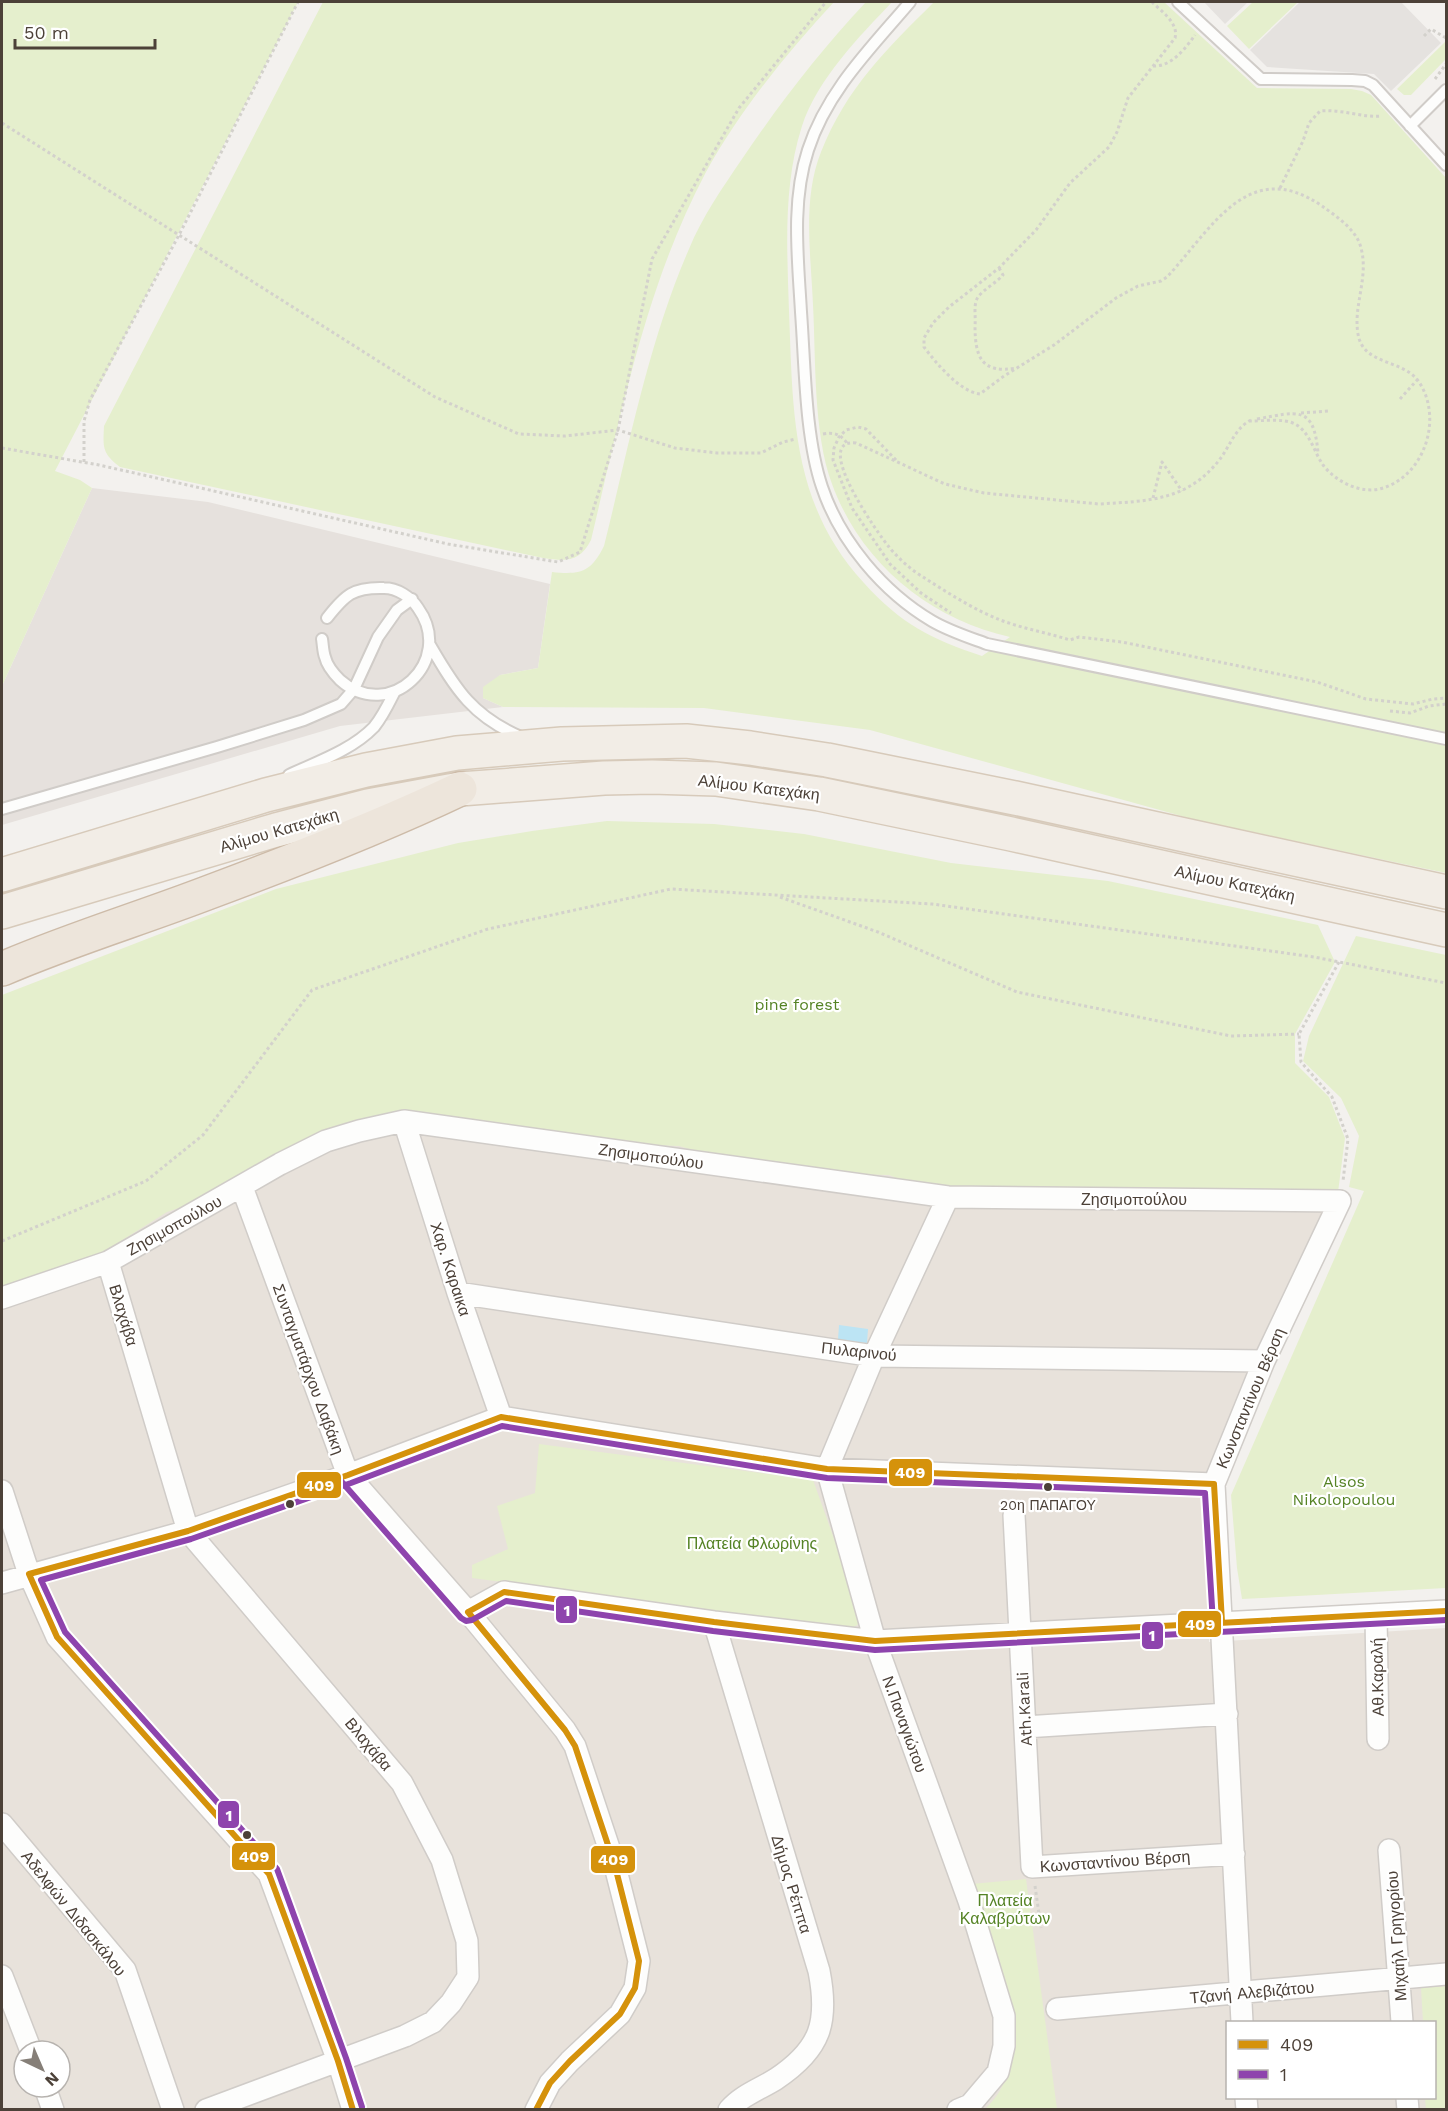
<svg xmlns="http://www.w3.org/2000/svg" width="1448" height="2111" font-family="'Work Sans',sans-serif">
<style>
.residential{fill:#e8e2db;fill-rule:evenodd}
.industrial{fill:#e6e1dd}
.green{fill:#e5efcd}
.parking{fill:#e5e2df}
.water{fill:#bce4f4}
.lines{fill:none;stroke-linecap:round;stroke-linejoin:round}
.lane-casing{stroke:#d0ccc8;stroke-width:14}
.street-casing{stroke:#d0ccc8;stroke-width:24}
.primary-casing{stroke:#d7caba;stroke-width:36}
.highway-casing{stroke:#cdbba8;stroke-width:36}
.path{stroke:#d3d1cc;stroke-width:3;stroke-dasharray:3 3;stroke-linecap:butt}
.lane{stroke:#fdfdfc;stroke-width:10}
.street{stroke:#fdfdfc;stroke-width:21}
.primary{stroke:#f2ede6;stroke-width:33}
.highway{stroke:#ede5db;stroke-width:33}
.bus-1-casing{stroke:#fff;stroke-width:10}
.bus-2-casing{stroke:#fff;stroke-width:10}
.bus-1{stroke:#d5920b;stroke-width:6}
.bus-2{stroke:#8e44ad;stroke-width:6}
.bus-dot{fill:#4c4138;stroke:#fff;stroke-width:2}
.labels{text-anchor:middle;stroke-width:4.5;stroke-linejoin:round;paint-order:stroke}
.bus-label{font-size:14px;fill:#4c4138;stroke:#fff}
.street-label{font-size:16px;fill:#4c4138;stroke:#fff}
.park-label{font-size:16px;fill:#558325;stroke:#fff}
.line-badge{stroke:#fff;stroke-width:2}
.badge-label{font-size:16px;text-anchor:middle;font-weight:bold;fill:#fff}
</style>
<rect width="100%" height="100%" fill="#f3f1ee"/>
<path class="residential" d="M 417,1109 L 952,1184 L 1324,1211 L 1206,1474 L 1209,1642 L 1446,1628 L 1446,2109 L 2,2109 L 2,1286 L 165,1212 ZM 1228,2022 L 1434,2022 L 1434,2098 L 1228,2098 ZM 24,2051 L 60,2051 L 60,2087 L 24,2087 Z"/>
<path class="industrial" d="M 92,488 L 208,502 L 550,584 L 538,668 L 500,675 L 483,698 L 503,707 L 340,726 L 2,825 L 2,686 Z"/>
<path class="green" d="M 2,2 L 298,2 L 55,471 L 80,480 L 92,488 L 2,686 Z
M 323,2 L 834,2 C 787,53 740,110 706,172 C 645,287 621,415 591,540 C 579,563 566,561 543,558 L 120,467 C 102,453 103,448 104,426 Z
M 866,2 L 892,2 C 859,37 818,78 802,126 C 783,185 787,249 789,311 C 793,412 791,504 864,583 C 901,624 931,639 982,656 L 1010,637 C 929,619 861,563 832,484 C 813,432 816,360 813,305 C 811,255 802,200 821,152 C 847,87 886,50 934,2 L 1164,2 L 1257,88 L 1351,89 L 1362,91 L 1371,95 L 1446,178 L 1446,873 L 1196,820 L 870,730 L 704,708 L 503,707 L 483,698 L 483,687 L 500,675 L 538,668 L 552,572 C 581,575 591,572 604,546 C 629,446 648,343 689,249 C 702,217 723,187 742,159 C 780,103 820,51 866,2 Z
M 1253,2 L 1298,2 L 1249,49 L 1227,26 Z
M 1446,41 L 1446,56 L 1445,60 L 1411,95 L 1404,95 L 1397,89 Z
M 607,821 L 714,824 L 804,834 L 951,863 L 1108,881 L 1318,925 L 1335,962 L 1295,1034 L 1295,1063 L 1329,1097 L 1345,1138 L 1337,1200 L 946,1197 L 889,1175 L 772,1172 L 679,1146 L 547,1141 L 437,1125 L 327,1141 L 244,1186 L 167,1212 L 105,1251 L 2,1296 L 2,995 L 276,889 L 458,843 L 532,831 Z
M 1356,936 L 1446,955 L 1446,1588 L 1242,1599 L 1237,1568 L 1231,1495 L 1364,1191 L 1349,1187 L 1359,1136 L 1341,1098 L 1303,1061 L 1309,1036 Z
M 539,1444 L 813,1480 L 860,1611 L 860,1623 L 851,1629 L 472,1578 L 472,1565 L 508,1549 L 497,1506 L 535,1493 Z
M 1026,1879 L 1057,2109 L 985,2109 C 1005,2091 1010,2069 1014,2043 L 971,1884 Z
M 1446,1986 L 1446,2109 L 1426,2109 L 1425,2098 L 1434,2098 L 1434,2022 L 1423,2022 L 1421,1988 Z"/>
<path class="parking" d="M 1204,2 L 1248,2 L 1225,24 Z
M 1300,2 L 1401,2 L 1441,43 L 1391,91 L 1374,74 L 1267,67 L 1250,50 Z"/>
<path class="water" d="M 839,1325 L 868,1329 L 867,1343 L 838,1340 Z"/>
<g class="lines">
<defs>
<path id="lane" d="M 910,2 C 871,48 827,91 808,150 C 791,202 798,258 801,312 C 805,365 805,437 822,487 C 840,541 883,592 932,621 C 949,631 968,637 987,644 L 1446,739
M 1178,2 L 1261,79 L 1352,80 L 1365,81 L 1373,85 L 1446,165
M 1410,126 L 1446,90
M 322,639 C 323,645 323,652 325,657 C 327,666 334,674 340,680 C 389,724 456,661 418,608 C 411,597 397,588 384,588 C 353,587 345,595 327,618
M 430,645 C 456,690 473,717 523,738
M 289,775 C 317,762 352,750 374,727 C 383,716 389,703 395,691
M 2,809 L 217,747 L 304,720 L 341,704 L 354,689 L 378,637 L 397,610 L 412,599"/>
<path id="street" d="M 404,1121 L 458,1293 L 501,1417
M 242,1187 L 348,1475 L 468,1612 L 565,1730 L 575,1746 L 615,1866 L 639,1961 L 635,1988 L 620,2014 L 570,2061 L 550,2083 L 536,2110
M 948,1197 L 874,1356 L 827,1469 L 875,1641 L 969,1901 L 1004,2016 L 1004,2046 L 998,2072 L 970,2105 L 958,2110
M 108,1262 L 188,1531 L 402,1783 L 442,1860 L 467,1941 L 468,1977 L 451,2003 L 433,2022 L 405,2036 L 206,2110
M 458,1293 L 874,1356 L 1264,1361
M 2,1298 L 108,1262 L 280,1164 L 326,1141 L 359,1131 L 404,1121 L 948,1197 L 1340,1201 L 1264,1361 L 1214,1484 L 1242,2022
M 2,1491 L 29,1574 L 57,1637 L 269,1874 L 338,2061 L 353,2110
M 1014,1515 L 1032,1867 L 1234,1854
M 2,1583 L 188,1531 L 348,1475 L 501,1417 L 827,1469 L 1214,1484
M 468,1612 L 504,1592 L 714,1622 L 875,1641 L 1446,1611
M 1376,1615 L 1378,1739
M 714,1622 L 819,1971 C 829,2022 821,2049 776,2079 C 760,2089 742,2095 729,2110
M 1025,1727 L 1227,1714
M 2,1824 L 125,1970 L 173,2110
M 1389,1850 L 1402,2022
M 2,1976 L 31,2051
M 1057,2009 L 1446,1974
M 45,2087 L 53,2110
M 1246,2098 L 1247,2110
M 1407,2098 L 1408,2110"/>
<path id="primary" d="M 2,875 L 266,795 L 366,770 L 457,753 L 562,744 L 686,741 L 750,748 L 827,760 L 1015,798 L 1446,892
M 2,912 L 276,830 L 368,806 L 460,789 L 604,778 L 652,777 L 716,779 L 819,794 L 1011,834 L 1446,930"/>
<path id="highway" d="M 2,969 C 69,940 139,919 207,893 C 293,861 378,828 460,789"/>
</defs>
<use href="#lane" class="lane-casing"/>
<use href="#street" class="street-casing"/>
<use href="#primary" class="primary-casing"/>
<use href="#highway" class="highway-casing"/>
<path class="path" d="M 1152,2 C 1161,11 1179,23 1175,38 L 1128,98 L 1117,132 L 1109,147 L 1070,183 L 1036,230 L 999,268 L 949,307 L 933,323 L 924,338 L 924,347 C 936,363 960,392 980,394 L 1004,376 L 1054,345 L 1116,298 L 1138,286 L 1161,281 L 1167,277 C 1211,230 1248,155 1322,206 C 1336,216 1357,230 1361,248 C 1369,277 1353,306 1358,334 C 1363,366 1404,359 1419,382 C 1443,418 1425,475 1383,488 C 1362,495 1336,482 1323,465 C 1314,452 1310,432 1295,424 C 1284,418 1263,421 1250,421
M 1424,36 L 1431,29 L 1446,38
M 1153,66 C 1171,67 1185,49 1195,35
M 1435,79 L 1446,64
M 2,123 L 435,397 L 519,434 L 565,436 L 618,430 L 675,448 L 717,453 L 761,453 L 783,442 L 796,439
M 1280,188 L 1303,141 L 1309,123 L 1320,111 C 1342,109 1363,118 1382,116
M 999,268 L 1003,275 C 996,283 984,289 978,297 C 973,304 976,317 975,325 C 975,357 981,374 1017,368
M 1400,399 L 1418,379
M 1301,413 L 1329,411
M 1257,419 C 1297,412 1314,404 1318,453
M 1251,420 C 1235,428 1230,446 1220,459 C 1188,501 1148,501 1099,504 L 984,493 L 945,484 L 856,443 C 810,438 879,535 889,547 C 898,558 910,569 923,577 C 948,593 976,611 1003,621 C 1025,629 1048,633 1070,640 L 1079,637 L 1122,642 L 1317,682 L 1366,699 L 1413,704 L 1433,699 L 1446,698
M 823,434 C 834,432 840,434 847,443
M 2,448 L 99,465 L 448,544 L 558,562 L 580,552 L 618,430 L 652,259 L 739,108 L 826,2
M 896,460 L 866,429 L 858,427 L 846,430 L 839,437 L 834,448 L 833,460 L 852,508 L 890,564 L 921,593 L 951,613
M 84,462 L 84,421 L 90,400 L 179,235 L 298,2
M 1153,498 L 1162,462 L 1182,491
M 1390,711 L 1410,713 L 1429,706 L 1446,704
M 780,897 L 878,932 L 1017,992 L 1231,1036 L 1299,1034
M 1339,962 L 1299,1034 L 1301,1062 L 1332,1097 L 1348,1139 L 1343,1181
M 2,1241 L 146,1181 L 203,1135 L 312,990 L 488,929 L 671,889 L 932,904 L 1314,957 L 1446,983
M 1035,1886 L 1041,1928"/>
<use href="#lane" class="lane"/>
<use href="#street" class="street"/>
<use href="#primary" class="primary"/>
<use href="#highway" class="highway"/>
<defs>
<path id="bus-1" d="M 1214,1484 L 1222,1622
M 29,1574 L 188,1531 L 348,1475 L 501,1417 L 827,1469 L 1214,1484
M 29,1574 L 57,1637 L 269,1874 L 338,2061 L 353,2110
M 468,1612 L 504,1592 L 714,1622 L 875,1641 L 1446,1611
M 468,1612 L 565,1730 L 575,1746 L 615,1866 L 639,1961 L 635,1988 L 620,2014 L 570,2061 L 550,2083 L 536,2110"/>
<path id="bus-2" d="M 341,1481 L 461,1618 L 466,1621 L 472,1620 L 506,1601 L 713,1631 L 875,1650 L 1446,1620
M 362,2107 L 346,2058 L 277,1869 L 65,1632 L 41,1580 L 191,1539 L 351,1483 L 502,1426 L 827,1478 L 1205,1493 L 1213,1623"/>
</defs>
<use href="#bus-1" class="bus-1-casing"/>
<use href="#bus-2" class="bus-2-casing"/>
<use href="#bus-1" class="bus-1"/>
<use href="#bus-2" class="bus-2"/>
</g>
<g class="bus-dot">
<circle cx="1048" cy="1487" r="5"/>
<circle cx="290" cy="1504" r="5"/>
<circle cx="247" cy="1835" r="5"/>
</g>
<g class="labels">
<g class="bus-label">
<text x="1048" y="1510">20η ΠΑΠΑΓΟΥ</text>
</g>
<g class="street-label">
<text transform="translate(759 787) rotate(7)" y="6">Αλίμου Κατεχάκη</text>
<text transform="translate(279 830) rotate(-16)" y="6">Αλίμου Κατεχάκη</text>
<text transform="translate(1235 883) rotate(12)" y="6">Αλίμου Κατεχάκη</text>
<text transform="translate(651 1156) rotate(8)" y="6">Ζησιμοπούλου</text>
<text x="1134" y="1205">Ζησιμοπούλου</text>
<text transform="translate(174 1225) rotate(-29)" y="6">Ζησιμοπούλου</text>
<text transform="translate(451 1269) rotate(72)" y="6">Χαρ. Καραικα</text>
<text transform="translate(124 1315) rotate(73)" y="6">Βλαχάβα</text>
<text transform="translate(859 1351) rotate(6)" y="6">Πυλαρινού</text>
<text transform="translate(309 1369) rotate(70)" y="6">Συνταγματάρχου Δαβάκη</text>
<text transform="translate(1250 1398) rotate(-67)" y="6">Κωνσταντίνου Βέρση</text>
<text transform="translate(1377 1677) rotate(-91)" y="6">Αθ.Καραλή</text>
<text transform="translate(1024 1709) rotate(-93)" y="6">Ath.Karali</text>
<text transform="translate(905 1724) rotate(70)" y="6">Ν.Παναγιώτου</text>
<text transform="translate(369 1744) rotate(50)" y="6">Βλαχάβα</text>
<text transform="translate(1115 1861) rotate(-4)" y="6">Κωνσταντίνου Βέρση</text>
<text transform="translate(792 1884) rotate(73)" y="6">Δήμος Ρέππα</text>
<text transform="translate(74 1913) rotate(51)" y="6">Αδελφών Διδασκάλου</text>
<text transform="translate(1396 1936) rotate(-94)" y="6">Μιχαήλ Γρηγορίου</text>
<text transform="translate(1252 1992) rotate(-5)" y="6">Τζανή Αλεβιζάτου</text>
</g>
<g class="park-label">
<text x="797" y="1010">pine forest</text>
<text x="1344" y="1487">Alsos<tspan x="1344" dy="18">Nikolopoulou</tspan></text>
<text x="752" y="1549">Πλατεία Φλωρίνης</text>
<text x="1005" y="1906">Πλατεία<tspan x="1005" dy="18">Καλαβρύτων</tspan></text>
</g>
</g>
<g class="line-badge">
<rect x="888" y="1458" width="45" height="29" rx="6" fill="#d5920b"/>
<rect x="296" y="1471" width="46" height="28" rx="6" fill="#d5920b"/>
<rect x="555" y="1595" width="23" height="29" rx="6" fill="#8e44ad"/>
<rect x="1177" y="1610" width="45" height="28" rx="6" fill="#d5920b"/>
<rect x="1141" y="1621" width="23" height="29" rx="6" fill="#8e44ad"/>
<rect x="217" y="1800" width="23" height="29" rx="6" fill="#8e44ad"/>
<rect x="231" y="1842" width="45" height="29" rx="6" fill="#d5920b"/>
<rect x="590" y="1845" width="46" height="29" rx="6" fill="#d5920b"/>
</g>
<g class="badge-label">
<text x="910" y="1478">409</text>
<text x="319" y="1491">409</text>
<text x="567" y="1616">1</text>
<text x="1200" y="1630">409</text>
<text x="1152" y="1641">1</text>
<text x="229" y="1821">1</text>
<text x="254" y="1862">409</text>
<text x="613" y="1865">409</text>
</g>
<rect width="1448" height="2111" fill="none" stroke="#4c4138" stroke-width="6"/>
<rect x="1226" y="2021" width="210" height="78" fill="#ffffff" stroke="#b7b3af" stroke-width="1.5"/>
<rect x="1238" y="2040" width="30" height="9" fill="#d5920b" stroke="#b7b3af" stroke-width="1.5"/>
<text x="1280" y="2051" font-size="18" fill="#4c4138">409</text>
<rect x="1238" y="2070" width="30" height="9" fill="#8e44ad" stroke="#b7b3af" stroke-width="1.5"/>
<text x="1280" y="2081" font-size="18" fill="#4c4138">1</text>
<g transform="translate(42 2069) rotate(136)"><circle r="28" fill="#ffffff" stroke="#b7b3af" stroke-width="1.5"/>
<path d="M0-4.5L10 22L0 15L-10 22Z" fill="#867f78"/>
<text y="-9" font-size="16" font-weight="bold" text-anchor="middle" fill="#4c4138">N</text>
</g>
<path d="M15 39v9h140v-9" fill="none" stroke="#4c4138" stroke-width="3"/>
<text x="24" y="39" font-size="18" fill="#4c4138" stroke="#ffffff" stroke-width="4.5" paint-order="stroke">50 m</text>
</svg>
